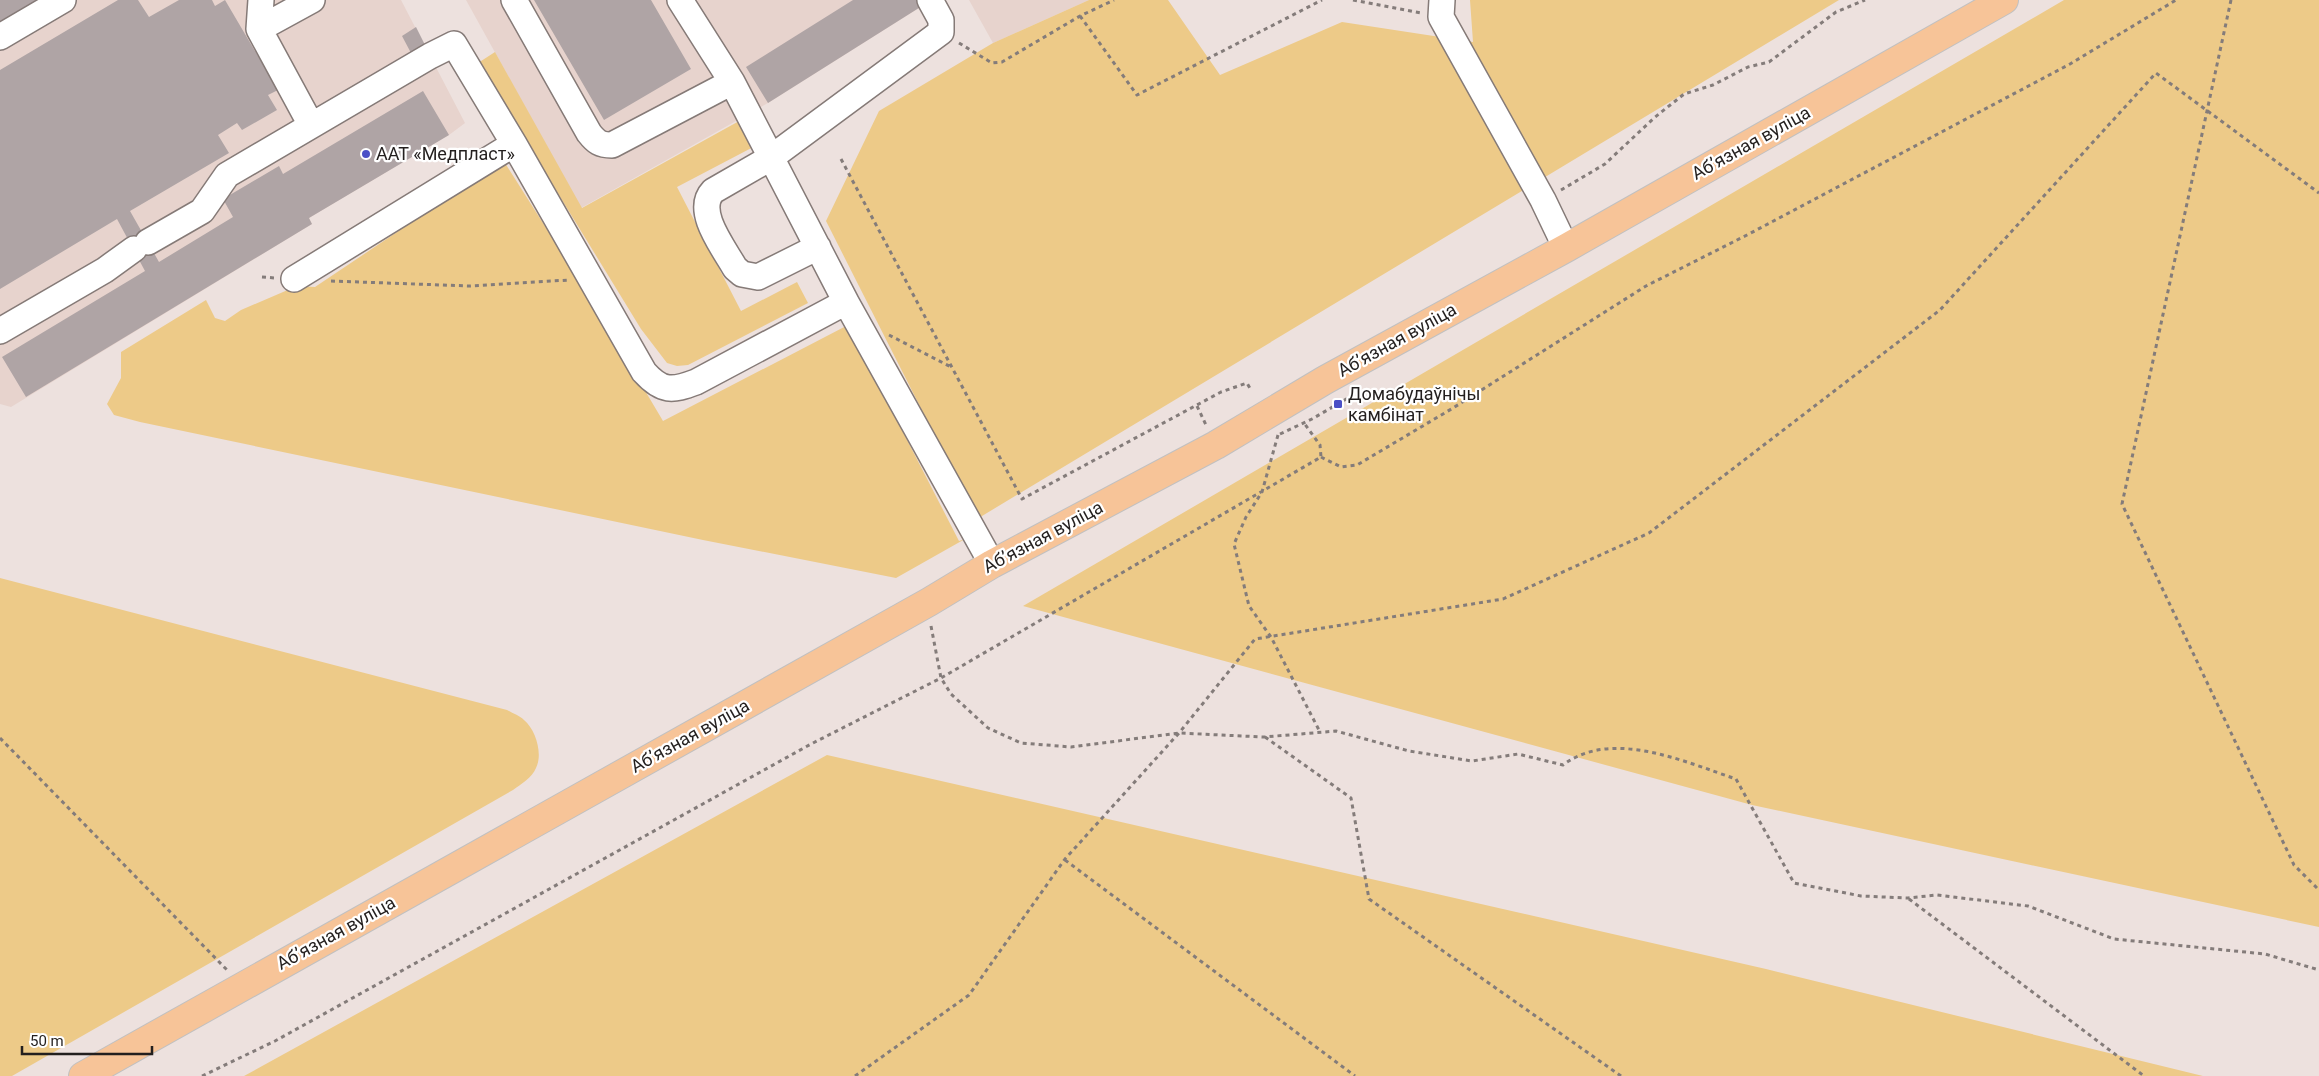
<svg xmlns="http://www.w3.org/2000/svg" width="2319" height="1076" font-family="Roboto,sans-serif">
<style>
.built{fill:#e7d3cd}
.green{fill:#edca88}
.building{fill:#afa4a5}
.lines{fill:none;stroke-linecap:round;stroke-linejoin:round}
.minor-casing{stroke:#857a77;stroke-width:28}
.major-casing{stroke:#c1c0c0;stroke-width:30}
.path{stroke:#847c7a;stroke-width:3;stroke-dasharray:4 4;stroke-linecap:butt}
.minor{stroke:#fff;stroke-width:25}
.major{stroke:#f7c498;stroke-width:28}
.poi-dot{fill:#4b50c6;stroke:#fff;stroke-width:2}
.labels{text-anchor:middle;stroke-width:4.5;stroke-linejoin:round;paint-order:stroke}
.street-label{font-size:18px;fill:#231f1e;stroke:#fff}
.poi-label{font-size:18px;fill:#231f1e;stroke:#fff;text-anchor:start}
</style>
<rect width="100%" height="100%" fill="#ede1de"/>
<path class="built" d="M 0,0 L 401,0 L 465,123 L 449,135 L 309,218 L 312,224 L 11,407 L 0,404 Z
M 466,0 L 918,0 L 922,6 L 768,103 L 581,208 Z
M 969,0 L 1089,0 L 993,43 Z"/>
<path class="green" d="M 1089,0 L 1168,0 L 1220,75 L 1342,22 L 1473,42 L 1470,0 L 1839,0 L 977,519 L 826,221 L 879,111 L 993,43 Z
M 2064,0 L 2319,0 L 2319,927 L 1752,805 L 1023,606 Z
M 495,52 L 582,208 L 750,115 L 759,144 L 677,187 L 741,311 L 797,282 L 808,303 L 688,365 L 677,366 L 667,363 L 641,329 L 478,63 Z
M 505,163 L 586,291 L 663,421 L 848,325 L 959,541 L 965,539 L 896,578 L 703,540 L 140,422 L 114,415 L 107,404 L 121,378 L 121,352 L 206,300 L 215,318 L 225,321 L 241,310 L 297,286 L 315,287 L 409,224 Z
M 0,578 L 507,710 C 512,713 520,716 524,720 C 536,730 543,754 536,768 C 532,778 521,784 513,790 L 12,1076 L 0,1076 Z
M 827,755 L 1766,969 L 2203,1076 L 244,1076 Z"/>
<path class="building" d="M 0,0 L 39,0 L 0,24 Z
M 118,0 L 138,0 L 149,17 L 179,0 L 212,0 L 215,6 L 225,0 L 278,90 L 268,95 L 277,110 L 242,130 L 237,123 L 218,135 L 229,153 L 130,211 L 159,262 L 233,217 L 223,199 L 279,166 L 283,174 L 423,91 L 449,135 L 309,218 L 312,224 L 26,397 L 2,357 L 145,271 L 117,219 L 0,289 L 0,70 Z
M 534,0 L 651,0 L 691,69 L 604,120 Z
M 853,0 L 918,0 L 922,6 L 768,103 L 746,67 Z
M 416,27 L 425,45 L 411,53 L 402,36 Z"/>
<g class="lines">
<defs>
<path id="minor" d="M 261,0 L 259,29 L 311,125
M 514,0 L 589,133 C 596,142 600,145 612,145 L 732,82
M 680,0 L 732,82 L 846,302
M 1442,0 L 1441,17 L 1543,200 L 1566,248
M 259,29 L 312,0
M 0,37 L 63,0
M 148,242 L 202,211 L 227,175 L 430,56 L 454,44 L 514,144 L 644,372 C 662,392 672,391 696,382 L 846,302 L 992,564
M 818,247 L 758,277 L 742,274 L 735,268 C 724,248 694,211 713,191 L 772,157 L 941,32 L 941,20 L 930,0
M 294,279 L 514,144
M 0,331 L 105,270 L 134,249"/>
<path id="major" d="M 83,1076 L 929,602 L 992,564 L 1216,445 L 1325,380 L 1566,248 L 2004,0"/>
</defs>
<use href="#minor" class="minor-casing"/>
<use href="#major" class="major-casing"/>
<path class="path" d="M 1353,0 L 1421,13
M 2231,0 L 2122,504 L 2294,865 L 2319,890
M 1080,16 L 1137,95 L 1322,0
M 959,43 L 992,63 L 1002,62 L 1080,16 L 1114,0
M 841,159 L 1022,499 L 1221,392 L 1247,383 L 1251,390
M 1561,190 L 1605,164 L 1654,118 L 1684,94 L 1713,85 L 1748,67 L 1769,62 L 1836,12 L 1865,0
M 262,277 L 275,278
M 331,281 L 470,286 L 569,280
M 889,335 L 951,367
M 1197,406 L 1206,425
M 1280,434 L 1312,419 L 1360,391
M 1278,435 L 1262,492 L 1246,517 L 1234,544 L 1249,606 L 1271,637 L 1320,732
M 1321,457 L 1341,467 L 1357,465 L 1453,408 L 1646,286 L 1747,235 L 2070,64 L 2176,0
M 931,626 L 941,678 L 951,694 L 988,728 L 1021,743 L 1071,747 L 1179,733 L 1264,737 L 1336,731 L 1409,751 L 1472,761 L 1518,754 L 1563,765 C 1612,728 1685,762 1736,779 L 1794,883 L 1861,896 L 1908,898 L 1937,895 L 2028,906 L 2114,939 L 2265,954 L 2319,970
M 1265,737 L 1351,798 L 1369,899 L 1621,1076
M 0,738 L 228,971
M 1065,860 L 1355,1076
M 1909,899 L 2144,1076
M 202,1076 L 275,1041 L 811,744 L 941,678 L 1321,457 L 1320,445 L 1304,423
M 855,1076 L 969,995 L 1065,859 L 1179,733 L 1255,639 L 1503,599 L 1649,533 L 1940,310 L 2156,73 L 2319,193"/>
<use href="#minor" class="minor"/>
<use href="#major" class="major"/>
</g>
<g class="poi-dot">
<circle cx="366" cy="154" r="5"/>
<rect x="1333" y="399" width="10" height="10" rx="2.5"/>
</g>
<g class="labels">
<g class="street-label">
<text transform="translate(1751 143) rotate(-29)" y="6">Абʼязная вуліца</text>
<text transform="translate(1397 340) rotate(-29)" y="6">Абʼязная вуліца</text>
<text transform="translate(1043 537) rotate(-28)" y="6">Абʼязная вуліца</text>
<text transform="translate(690 736) rotate(-29)" y="6">Абʼязная вуліца</text>
<text transform="translate(336 933) rotate(-29)" y="6">Абʼязная вуліца</text>
</g>
<g class="poi-label">
<text x="376" y="160">ААТ «Медпласт»</text>
<text x="1348" y="400">Домабудаўнічы<tspan x="1348" dy="21">камбінат</tspan></text>
</g>
</g>
<path d="M22 1046v8h130v-8" fill="none" stroke="#231f1e" stroke-width="2.5"/>
<text x="30" y="1046" font-size="15" fill="#231f1e" stroke="#ffffff" stroke-width="4" paint-order="stroke">50 m</text>
</svg>
